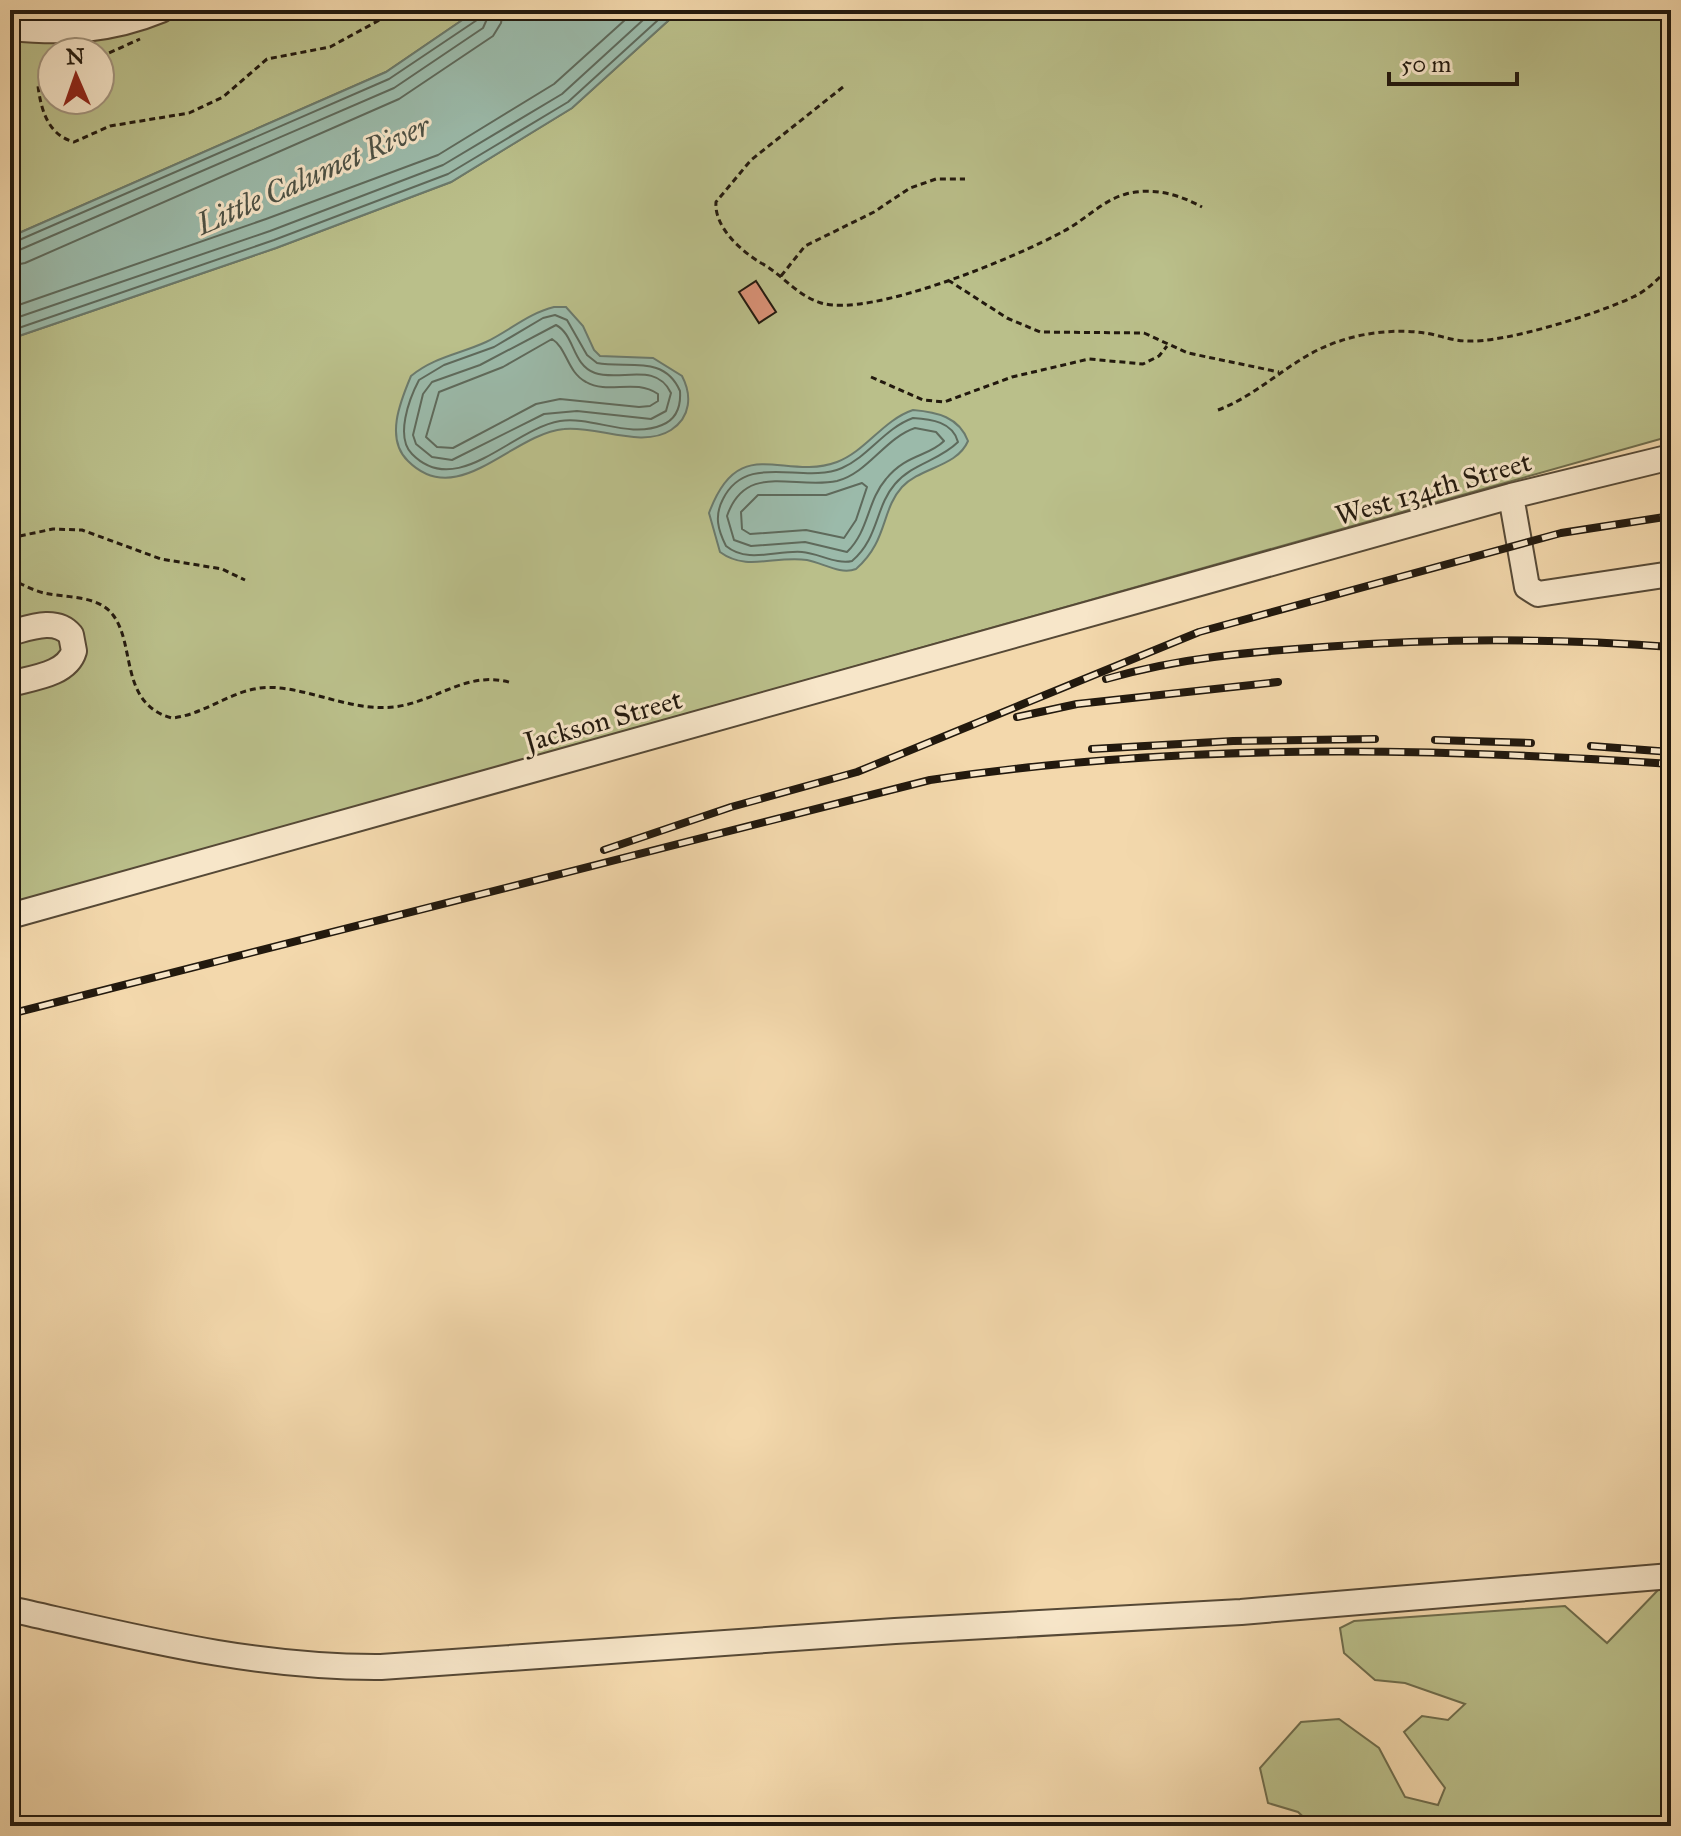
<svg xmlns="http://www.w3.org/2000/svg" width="1681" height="1836" font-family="'IM FELL Great Primer',serif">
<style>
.green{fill:#babf8a;stroke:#6e6c4c;stroke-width:2;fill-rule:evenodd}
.water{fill:#9bbaaa;stroke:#6b7a6c;stroke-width:2}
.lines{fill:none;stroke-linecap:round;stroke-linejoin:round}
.shore{stroke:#5e6a5c;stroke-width:2}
.building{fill:#da9277;stroke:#22190e;stroke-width:2}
.minor-casing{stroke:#564936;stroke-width:28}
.path{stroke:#22190e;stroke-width:3;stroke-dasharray:6 4;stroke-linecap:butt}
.minor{stroke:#f7e6c9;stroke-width:24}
.rail-casing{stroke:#22190e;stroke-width:8}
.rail{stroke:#f7e6c9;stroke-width:5;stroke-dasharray:15;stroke-linecap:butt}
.labels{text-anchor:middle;stroke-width:6;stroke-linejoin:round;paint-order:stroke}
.street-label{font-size:28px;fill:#22190e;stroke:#f7e6c9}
.water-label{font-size:30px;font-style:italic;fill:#4c5145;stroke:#f7e6c9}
</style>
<rect width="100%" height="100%" fill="#f3d8ac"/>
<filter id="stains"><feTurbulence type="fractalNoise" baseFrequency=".0025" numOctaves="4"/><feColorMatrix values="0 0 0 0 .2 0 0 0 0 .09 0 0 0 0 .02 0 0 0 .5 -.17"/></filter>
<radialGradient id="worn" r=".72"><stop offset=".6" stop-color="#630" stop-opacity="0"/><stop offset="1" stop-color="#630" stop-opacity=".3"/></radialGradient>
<path class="green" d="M 184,10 L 477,10 L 386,72 L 10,237 L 10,40 C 78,48 122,37 184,10 ZM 52,52 L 100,52 L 100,100 L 52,100 Z
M 680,10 L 1671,10 L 1671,436 L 10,905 L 10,339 L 276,248 L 451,182 L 572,108 Z
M 1671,1588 L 1671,1826 L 1313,1826 L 1298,1812 L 1268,1803 L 1260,1768 L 1301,1722 L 1339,1719 L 1379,1748 L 1405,1797 L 1438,1805 L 1445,1788 L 1404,1732 L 1422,1716 L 1448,1720 L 1465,1704 L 1405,1683 L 1375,1680 L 1344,1653 L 1340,1628 L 1354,1621 L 1565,1606 L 1607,1643 L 1659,1589 Z"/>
<path class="water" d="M 477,10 L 680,10 L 572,108 L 451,182 L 276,248 L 10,339 L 10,237 L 386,72 Z
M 554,307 L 566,307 L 583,326 L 594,350 L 600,356 L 653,358 L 682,376 C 692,395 691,417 671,430 C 642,449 595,425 564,429 C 511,434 458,511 408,461 C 385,439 400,402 411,376 C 434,357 460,354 486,342 C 509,331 529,313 554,307 Z
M 913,410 C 937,412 959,417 968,441 C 957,467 921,467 902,487 C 881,510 888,541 856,569 C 840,575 823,563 807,560 C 775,555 747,572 720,552 L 709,513 C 739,431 783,482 837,462 C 866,451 883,420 913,410 Z"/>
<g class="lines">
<path class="shore" d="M 10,244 L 389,79 L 477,20 L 481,10
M 10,254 L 394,88 L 483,28 L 491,10
M 10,266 L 25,263 L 399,99 L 493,36 L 501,23 L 503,10
M 10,308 L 266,219 L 438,155 L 554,84 L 636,10
M 555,315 L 567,320 L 587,355 L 597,363 C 627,369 664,354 680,391 C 681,406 677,419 662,425 C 630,439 592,416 560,421 C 512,429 457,500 412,454 C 395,437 409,399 419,380 L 444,365 L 494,347 L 543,318 Z
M 10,320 L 270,231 L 443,165 L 562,94 L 654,10
M 556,325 C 575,335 572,365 595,373 C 620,382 656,361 671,393 L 666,411 L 651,419 L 577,411 L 544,414 L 452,460 L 432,457 L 416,444 L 413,435 L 423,394 L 432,382 L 480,365 Z
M 10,331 L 274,240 L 448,174 L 568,102 L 669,10
M 552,339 C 567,348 567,372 586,382 C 609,395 634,378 658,394 L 658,401 L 650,406 L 639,407 L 560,399 L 536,404 L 453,448 L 437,447 L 426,437 L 439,392 L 503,367 Z
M 913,418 C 931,419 953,422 958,442 C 939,461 913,463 895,484 C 875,507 879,538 852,561 C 837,565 818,553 802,552 C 776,550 748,564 726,546 C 718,530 714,516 723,499 C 747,451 803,485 842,468 C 869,456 885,428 913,418 Z
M 915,428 L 936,432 L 944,441 C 928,457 906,454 886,479 C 867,501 869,531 847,552 L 805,542 L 751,546 L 734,540 L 727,516 C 746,461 795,490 837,481 C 868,473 885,438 915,428 Z
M 862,483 L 867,487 L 856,520 L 844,538 L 806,530 L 750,534 L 742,529 L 741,512 L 758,495 L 826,495 Z"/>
</g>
<path class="building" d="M 756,281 L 776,312 L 759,323 L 739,292 Z"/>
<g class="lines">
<defs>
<path id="minor" d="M 10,28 C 65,33 110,31 161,10
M 1511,496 L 1527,587 L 1538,594 L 1671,574
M 10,633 C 29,628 56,617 71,635 L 74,651 C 67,675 31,678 10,684
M 10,916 L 1511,496 L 1671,457
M 10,1609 C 135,1637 252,1668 381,1667 L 895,1631 L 1241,1612 L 1671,1576"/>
</defs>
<use href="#minor" class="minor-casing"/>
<path class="path" d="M 100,57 L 140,39
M 52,73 L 43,78 L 38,86 C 41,110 48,135 74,142 L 110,126 L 189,113 L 223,97 L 267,59 L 330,47 L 398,10
M 843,87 L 751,160 L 716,202 C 714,227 741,251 761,263 C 783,275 796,295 821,303 C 871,318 1017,257 1064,231 C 1085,220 1103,200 1126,194 C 1153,187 1178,194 1202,207
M 781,276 L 805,246 L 874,212 L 910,188 L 936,179 L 965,179
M 948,280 L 1007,318 L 1040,332 L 1144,333 L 1188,353 L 1279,372
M 871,377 L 923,400 L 944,402 L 1012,377 L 1089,359 L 1143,364 L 1159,356 L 1167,346
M 1218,410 C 1263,393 1294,355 1340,341 C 1366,332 1399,329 1425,333 C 1439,335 1453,341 1467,341 C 1506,343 1597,314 1633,297 C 1644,292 1653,284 1662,275
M 10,538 L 53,529 L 82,530 L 161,559 L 222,569 L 245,580
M 10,578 C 21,584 32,590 44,593 C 67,598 98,595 113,615 C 136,645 119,704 172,718 C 203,715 229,692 260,688 C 300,683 347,712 394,707 C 436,702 468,669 512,683"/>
<use href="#minor" class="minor"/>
<defs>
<path id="rail" d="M 1106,679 C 1178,658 1249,652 1323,647 C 1439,638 1556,638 1671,647
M 1017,717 L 1077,704 L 1278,682
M 1435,740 L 1531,743
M 1591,746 L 1671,752
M 1092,749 L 1233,741 L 1375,739
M 604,850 L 731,807 L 857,772 L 1199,632 L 1561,533 L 1671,516
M 10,1014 L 930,780 C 1176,743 1424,747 1671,764"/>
</defs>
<use href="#rail" class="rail-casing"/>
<use href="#rail" class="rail"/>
</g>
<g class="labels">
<g class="street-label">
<text transform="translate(1433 488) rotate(-16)" y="10">West 134th Street</text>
<text transform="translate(603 720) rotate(-16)" y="10">Jackson Street</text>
</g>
<g class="water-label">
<text transform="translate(313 175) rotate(-24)" y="10">Little Calumet River</text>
</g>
</g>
<rect width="1681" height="1836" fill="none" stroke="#f3d8ac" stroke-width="40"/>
<rect x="12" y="12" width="1657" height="1812" fill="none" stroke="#22190e" stroke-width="4"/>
<rect x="20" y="20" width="1641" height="1796" fill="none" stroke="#22190e" stroke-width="2"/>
<g transform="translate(76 76) rotate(358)"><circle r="38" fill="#f7e6c9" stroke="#a2947e" stroke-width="2"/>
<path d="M0-6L14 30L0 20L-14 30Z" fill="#8f2418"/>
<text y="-12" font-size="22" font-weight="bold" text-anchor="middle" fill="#22190e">N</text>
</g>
<path d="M1389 72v12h128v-12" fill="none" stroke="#22190e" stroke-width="4"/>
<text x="1401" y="72" font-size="24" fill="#22190e" stroke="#f7e6c9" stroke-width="6" paint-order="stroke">50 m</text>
<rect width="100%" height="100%" filter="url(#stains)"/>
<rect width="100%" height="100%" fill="url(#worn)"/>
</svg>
